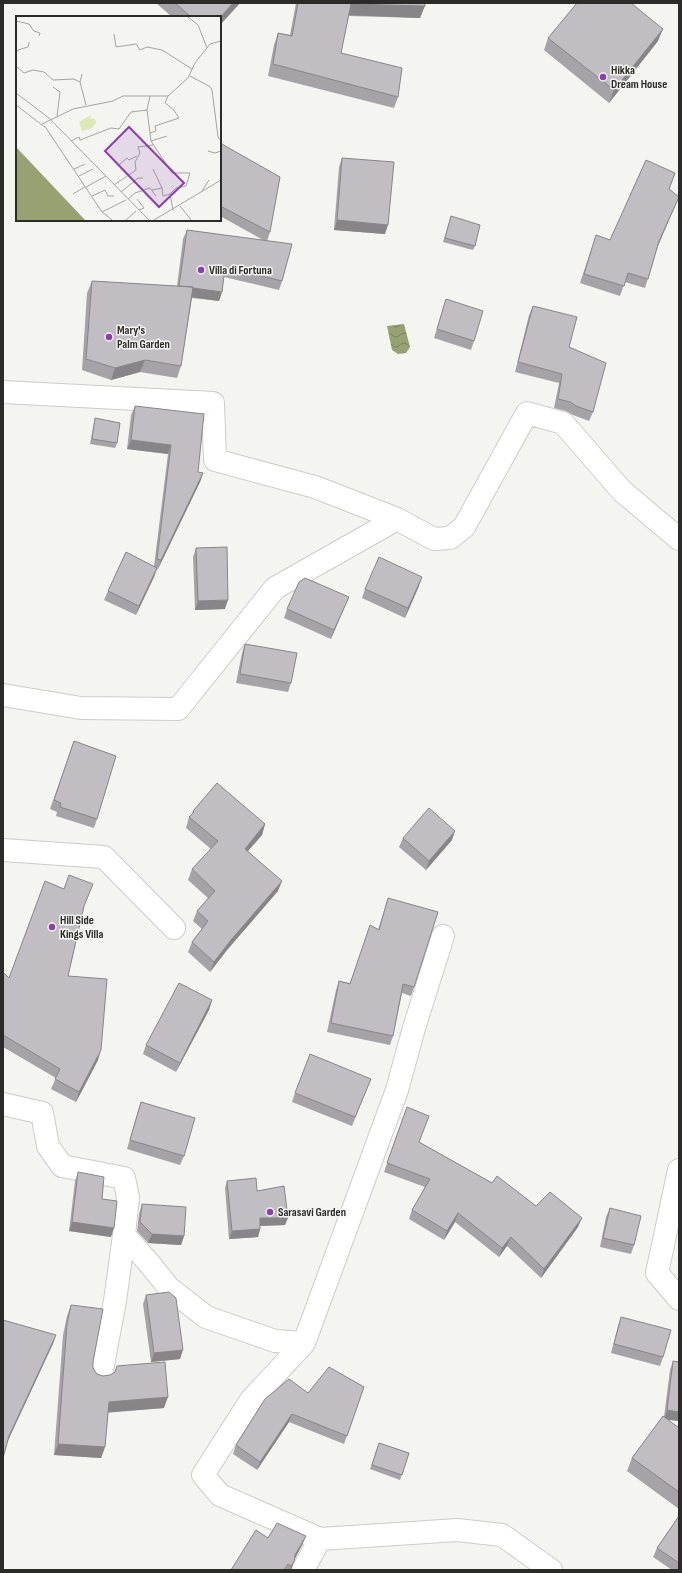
<svg xmlns="http://www.w3.org/2000/svg" width="682" height="1573" font-family="'Sofia Sans Condensed',sans-serif">
<style>
.water{fill:url(#water-waves)}
.lines{fill:none;stroke-linecap:round;stroke-linejoin:round}
.minor-casing{stroke:#cccdc8;stroke-width:24}
.minor{stroke:#fff;stroke-width:22}
.wall{fill:#a6a3a8}
.shaded-wall{fill:#878588}
.building{fill:#c1bec3;stroke:#878588}
.poi-dot{fill:#8d3dad;stroke:#f4f5f0;stroke-width:1.5}
.labels{text-anchor:middle;stroke-width:3;stroke-linejoin:round;paint-order:stroke}
.poi-label{font-size:12px;font-weight:bold;fill:#2b2b29;stroke:#f4f5f0;text-anchor:start}
.inset-road{fill:none;stroke:#a4a4a0;stroke-width:1}
.view{fill:#8d3dad;fill-opacity:0.15;stroke:#8d3dad;stroke-width:2}
.inset-edge{fill:none;stroke:#2b2b29;stroke-width:2}
</style>
<defs>
<pattern id="water-waves" width="16" height="10" patternUnits="userSpaceOnUse"><rect width="16" height="10" fill="#97a171"/><path d="M0 5q4-4 8 0t8 0" fill="none" stroke="#7b835d"/></pattern>
</defs>
<rect width="100%" height="100%" fill="#f4f5f0"/>
<path class="water" d="M 404,324 L 410,347 L 406,353 L 398,354 L 392,350 L 387,326 Z"/>
<g class="lines">
<defs>
<path id="minor" d="M 3,392 L 213,403 L 215,460 L 315,487 L 397,519
M 3,695 L 81,708 L 178,709 L 275,588 L 397,519 L 434,539 L 450,538 L 464,527 L 527,413 L 563,423 L 622,491 L 679,539
M 3,850 L 104,857 L 174,928
M 3,1104 L 42,1113 L 48,1146 L 62,1166 L 124,1178 L 128,1197 L 124,1235 L 115,1301 L 101,1375
M 679,1170 L 657,1273 L 679,1299
M 124,1235 L 149,1263 L 169,1288 L 206,1317 L 275,1341 L 304,1343 L 251,1400 L 203,1475 L 220,1495 L 320,1539 L 303,1570
M 304,1343 L 397,1090 L 414,1028 L 443,936
M 320,1539 L 457,1530 L 502,1535 L 551,1570"/>
</defs>
<use href="#minor" class="minor-casing"/>
<use href="#minor" class="minor"/>
</g>
<path class="wall" d="M 156,3 L 240,3 L 220,25 L 220,17 L 172,17 Z
M 296,3 L 425,3 L 420,18 L 348,16 L 341,53 L 398,97 L 394,108 L 268,76 L 274,45 L 278,33 L 290,35 Z
M 548,38 L 658,41 L 609,103 L 544,50 Z
M 220,143 L 270,232 L 267,241 L 282,281 L 279,290 L 224,277 L 222,292 L 219,301 L 192,298 L 181,366 L 177,378 L 140,372 L 111,380 L 82,370 L 87,293 L 92,281 L 177,286 L 183,239 L 187,230 L 265,241 L 220,216 Z
M 342,158 L 385,234 L 334,230 L 339,167 Z
M 675,173 L 669,189 L 679,197 L 675,206 L 658,246 L 645,288 L 625,282 L 620,296 L 580,283 L 596,235 L 610,240 Z
M 451,216 L 475,246 L 473,250 L 443,242 Z
M 446,299 L 474,341 L 471,350 L 434,338 Z
M 533,306 L 569,347 L 593,412 L 589,421 L 573,415 L 566,411 L 554,408 L 559,383 L 515,372 L 529,315 Z
M 135,406 L 198,472 L 203,473 L 200,482 L 158,569 L 157,569 L 154,577 L 136,615 L 104,600 L 108,591 L 154,566 L 168,454 L 127,449 L 131,415 Z
M 95,418 L 117,443 L 115,448 L 90,444 L 94,423 Z
M 196,548 L 225,609 L 195,610 L 193,557 Z
M 419,586 L 405,618 L 362,598 L 365,589 Z
M 345,606 L 331,639 L 284,618 L 287,609 Z
M 245,644 L 291,683 L 288,692 L 236,683 L 242,653 Z
M 74,741 L 97,819 L 94,828 L 56,816 L 57,812 L 50,809 Z
M 193,811 L 265,824 L 262,835 L 248,851 L 278,891 L 227,950 L 210,972 L 188,952 L 192,942 L 202,929 L 193,921 L 197,911 L 208,898 L 188,880 L 192,869 L 211,849 L 186,828 L 189,817 L 191,815 Z
M 403,838 L 452,840 L 426,870 L 399,847 Z
M 388,898 L 414,987 L 411,996 L 402,993 L 393,1036 L 390,1045 L 327,1032 L 336,990 L 339,981 L 350,983 L 378,930 Z
M 84,907 L 68,976 L 98,1060 L 76,1102 L 51,1089 L 56,1078 L 3,1047 L 3,972 L 9,978 Z
M 212,1000 L 209,1010 L 176,1072 L 143,1054 L 146,1045 Z
M 371,1079 L 352,1126 L 292,1102 L 295,1093 Z
M 141,1102 L 184,1156 L 180,1165 L 127,1149 L 138,1111 Z
M 407,1107 L 419,1142 L 492,1183 L 536,1206 L 578,1227 L 541,1278 L 507,1246 L 499,1257 L 455,1222 L 444,1240 L 409,1219 L 412,1210 L 425,1187 L 384,1172 Z
M 78,1172 L 102,1199 L 111,1237 L 69,1231 L 75,1181 Z
M 227,1181 L 257,1191 L 285,1225 L 260,1226 L 260,1229 L 258,1237 L 229,1239 L 225,1188 Z
M 142,1204 L 184,1236 L 181,1245 L 148,1243 L 137,1231 L 139,1214 Z
M 610,1208 L 634,1245 L 631,1254 L 600,1247 L 606,1217 Z
M 146,1295 L 180,1359 L 151,1362 L 143,1304 Z
M 71,1305 L 93,1362 L 93,1368 L 97,1374 L 164,1408 L 108,1412 L 105,1447 L 101,1458 L 54,1455 L 63,1335 L 67,1316 Z
M 621,1317 L 663,1357 L 660,1366 L 611,1353 L 618,1326 Z
M 673,1361 L 679,1362 L 679,1421 L 668,1420 L 679,1428 L 679,1509 L 627,1471 L 632,1458 L 664,1417 L 670,1370 Z
M 364,1387 L 344,1444 L 289,1422 L 257,1470 L 233,1454 L 236,1445 L 308,1393 Z
M 379,1443 L 409,1453 L 400,1480 L 370,1469 Z
M 679,1516 L 679,1569 L 678,1570 L 672,1570 L 653,1557 L 657,1548 Z
M 306,1536 L 302,1545 L 294,1560 L 291,1570 L 231,1570 L 268,1538 Z"/>
<path class="shaded-wall" d="M 233,3 L 240,3 L 220,25 L 220,18 Z
M 351,4 L 425,6 L 420,18 L 347,15 Z
M 663,29 L 658,41 L 609,103 L 614,90 Z
M 679,197 L 675,206 L 656,250 L 659,241 Z
M 337,220 L 388,225 L 385,234 L 334,230 Z
M 179,286 L 222,292 L 219,301 L 176,295 Z
M 145,360 L 140,372 L 111,380 L 115,368 Z
M 131,440 L 171,445 L 168,454 L 127,449 Z
M 203,473 L 200,482 L 158,569 L 161,560 Z
M 157,568 L 154,577 L 136,615 L 139,606 Z
M 422,577 L 419,586 L 405,618 L 408,608 Z
M 349,597 L 345,606 L 331,639 L 334,630 Z
M 228,600 L 225,609 L 195,610 L 198,601 Z
M 265,824 L 262,835 L 241,859 L 245,849 Z
M 455,831 L 452,840 L 426,870 L 429,861 Z
M 282,881 L 278,891 L 227,950 L 210,972 L 214,962 L 231,940 Z
M 212,1000 L 209,1010 L 176,1072 L 180,1063 Z
M 101,1050 L 98,1060 L 76,1102 L 79,1092 Z
M 458,1213 L 455,1222 L 444,1240 L 447,1231 Z
M 260,1218 L 288,1218 L 285,1225 L 257,1226 Z
M 582,1218 L 578,1227 L 541,1278 L 544,1269 Z
M 72,1222 L 114,1228 L 111,1237 L 69,1231 Z
M 260,1229 L 258,1237 L 229,1239 L 232,1231 Z
M 152,1234 L 184,1236 L 181,1245 L 148,1243 Z
M 511,1237 L 507,1246 L 499,1257 L 502,1248 Z
M 56,1335 L 53,1344 L 6,1445 L 9,1436 Z
M 183,1350 L 180,1359 L 151,1362 L 154,1353 Z
M 168,1397 L 164,1408 L 104,1413 L 109,1402 Z
M 667,1410 L 679,1412 L 679,1421 L 664,1419 Z
M 292,1414 L 289,1422 L 257,1470 L 260,1462 Z
M 58,1444 L 105,1447 L 101,1458 L 54,1455 Z
M 306,1536 L 302,1545 L 292,1564 L 295,1555 Z
M 294,1562 L 291,1570 L 290,1570 L 291,1566 Z"/>
<path class="building" d="M 175,3 L 233,3 L 220,18 L 220,17 L 191,17 Z
M 298,3 L 425,3 L 425,6 L 351,4 L 341,53 L 402,68 L 398,97 L 273,64 L 278,33 L 292,36 Z
M 577,3 L 631,3 L 663,29 L 614,90 L 548,38 Z
M 220,143 L 280,177 L 270,232 L 220,206 Z
M 342,158 L 394,162 L 388,225 L 337,220 Z
M 646,160 L 675,173 L 669,189 L 679,197 L 659,241 L 648,279 L 628,273 L 624,286 L 584,274 L 596,235 L 610,240 Z
M 451,216 L 480,225 L 475,246 L 445,238 Z
M 187,230 L 292,244 L 282,281 L 225,267 L 222,292 L 193,288 L 193,287 L 179,286 Z
M 92,281 L 193,287 L 181,366 L 145,360 L 115,368 L 86,359 Z
M 446,299 L 483,311 L 474,341 L 437,329 Z
M 533,306 L 577,317 L 569,347 L 606,363 L 593,412 L 576,406 L 570,402 L 558,399 L 562,374 L 518,362 Z
M 135,406 L 204,414 L 198,472 L 203,473 L 161,560 L 157,559 L 171,445 L 131,440 Z
M 95,418 L 120,423 L 117,443 L 92,439 Z
M 227,547 L 228,600 L 198,601 L 196,548 Z
M 126,552 L 157,568 L 139,606 L 108,591 Z
M 379,557 L 422,577 L 408,608 L 365,589 Z
M 305,578 L 349,597 L 334,630 L 287,609 L 299,582 Z
M 245,644 L 297,653 L 291,683 L 240,674 Z
M 74,741 L 116,756 L 97,819 L 60,807 L 61,803 L 54,800 Z
M 217,783 L 265,824 L 245,849 L 282,881 L 231,940 L 214,962 L 192,942 L 208,921 L 197,911 L 215,891 L 192,869 L 218,841 L 189,817 L 194,812 L 193,811 Z
M 429,808 L 455,831 L 429,861 L 403,838 Z
M 69,875 L 93,884 L 84,906 L 68,976 L 107,979 L 101,1050 L 79,1092 L 55,1079 L 60,1069 L 3,1035 L 3,972 L 9,978 L 45,881 L 64,889 Z
M 388,898 L 438,912 L 414,987 L 403,984 L 393,1036 L 331,1023 L 339,981 L 350,984 L 370,925 L 379,930 Z
M 179,983 L 212,1000 L 180,1063 L 146,1045 Z
M 310,1054 L 371,1079 L 355,1117 L 295,1093 Z
M 141,1102 L 195,1118 L 184,1156 L 130,1140 Z
M 407,1107 L 429,1116 L 419,1142 L 492,1183 L 497,1176 L 536,1206 L 550,1192 L 582,1218 L 544,1269 L 511,1237 L 502,1248 L 458,1213 L 447,1231 L 412,1210 L 430,1179 L 387,1163 Z
M 78,1172 L 104,1177 L 102,1199 L 117,1201 L 114,1228 L 72,1222 Z
M 256,1178 L 257,1191 L 284,1186 L 288,1218 L 260,1218 L 260,1229 L 232,1231 L 227,1181 Z
M 142,1204 L 186,1207 L 184,1236 L 152,1234 L 140,1222 Z
M 610,1208 L 641,1216 L 634,1245 L 603,1238 Z
M 169,1292 L 176,1298 L 183,1350 L 154,1353 L 146,1295 Z
M 71,1305 L 103,1309 L 93,1362 L 93,1368 L 97,1374 L 103,1376 L 110,1375 L 115,1372 L 117,1366 L 165,1362 L 168,1397 L 109,1402 L 105,1447 L 58,1444 L 67,1324 Z
M 621,1317 L 671,1330 L 663,1357 L 614,1344 Z
M 3,1320 L 56,1335 L 9,1436 L 3,1458 Z
M 673,1361 L 679,1362 L 679,1412 L 667,1410 Z
M 329,1367 L 364,1387 L 347,1436 L 292,1414 L 260,1462 L 236,1445 L 265,1399 L 289,1379 L 308,1393 Z
M 663,1416 L 679,1428 L 679,1492 L 632,1458 Z
M 379,1443 L 409,1453 L 402,1475 L 372,1465 Z
M 679,1516 L 679,1563 L 657,1548 Z
M 277,1523 L 306,1536 L 295,1555 L 294,1562 L 291,1566 L 288,1564 L 284,1570 L 231,1570 L 256,1530 L 268,1538 Z"/>
<g class="poi-dot">
<circle cx="603" cy="77" r="4"/>
<circle cx="201" cy="270" r="4"/>
<circle cx="109" cy="337" r="4"/>
<circle cx="52" cy="927" r="4"/>
<circle cx="270" cy="1212" r="4"/>
</g>
<g class="labels">
<g class="poi-label">
<text x="611" y="74">Hikka<tspan x="611" dy="14">Dream House</tspan></text>
<text x="209" y="274">Villa di Fortuna</text>
<text x="117" y="334">Mary's<tspan x="117" dy="14">Palm Garden</tspan></text>
<text x="60" y="924">Hill Side<tspan x="60" dy="14">Kings Villa</tspan></text>
<text x="278" y="1216">Sarasavi Garden</text>
</g>
</g>
<g transform="translate(16 16)">
<rect width="205" height="205" fill="#f4f5f0"/>
<path d="M 75,99 L 74,102 L 79,103 L 80,107 L 76,112 L 66,115 L 63,106 Z" fill="#dde7b8"/>
<path d="M 0,131 L 69,204 L 0,204 Z" fill="#97a171"/>
<path class="inset-road" d="M 172,1 L 182,9 L 191,32M 0,5 L 13,8 L 18,15 L 24,17 L 23,20M 98,18 L 100,31 L 120,28 L 124,34 L 131,31 L 146,34 L 176,53M 0,37 L 2,34 L 12,31 L 13,26M 0,50 L 8,57 L 17,54 L 28,56 L 37,64 L 58,63 L 64,66M 66,58 L 64,66 L 70,89M 174,60 L 193,70 L 196,74 L 202,121 L 205,125M 37,71 L 44,76 L 41,100M 0,77 L 33,102 L 133,204M 152,80 L 149,87 L 157,93 L 163,102 L 139,110 L 140,115 L 134,117 L 135,125 L 156,157 L 174,157 L 170,170 L 160,172 L 154,178M 0,89 L 30,112 L 86,196 L 96,204M 131,94 L 134,117M 26,108 L 57,93 L 97,85 L 107,80 L 152,80 L 172,62 L 179,47 L 194,28 L 205,25M 55,125 L 63,121 L 64,124 L 95,112 L 103,113 L 115,96 L 131,94 L 134,80M 135,125 L 151,120M 192,135 L 199,137 L 205,135M 103,149 L 111,142 L 113,144 L 121,140M 58,153 L 69,148M 137,153 L 146,172M 63,160 L 77,153M 98,169 L 120,154 L 119,146 L 124,137 L 122,131 L 137,129M 70,171 L 90,160M 136,174 L 146,172 L 147,180 L 154,178 L 157,194M 186,175 L 193,164M 105,176 L 122,162 L 127,162M 57,178 L 69,171M 76,180 L 89,174 L 92,180 L 98,180M 112,183 L 119,177 L 134,172 L 140,180M 121,183 L 128,192 L 123,194M 164,190 L 175,204M 86,196 L 110,184M 110,204 L 120,195M 138,204 L 205,164"/>
<path class="view" d="M 113,111 L 168,167 L 143,191 L 89,135 Z"/>
<rect width="205" height="205" class="inset-edge"/>
</g>
<rect width="682" height="1573" fill="none" stroke="#2b2b29" stroke-width="8"/>
</svg>
